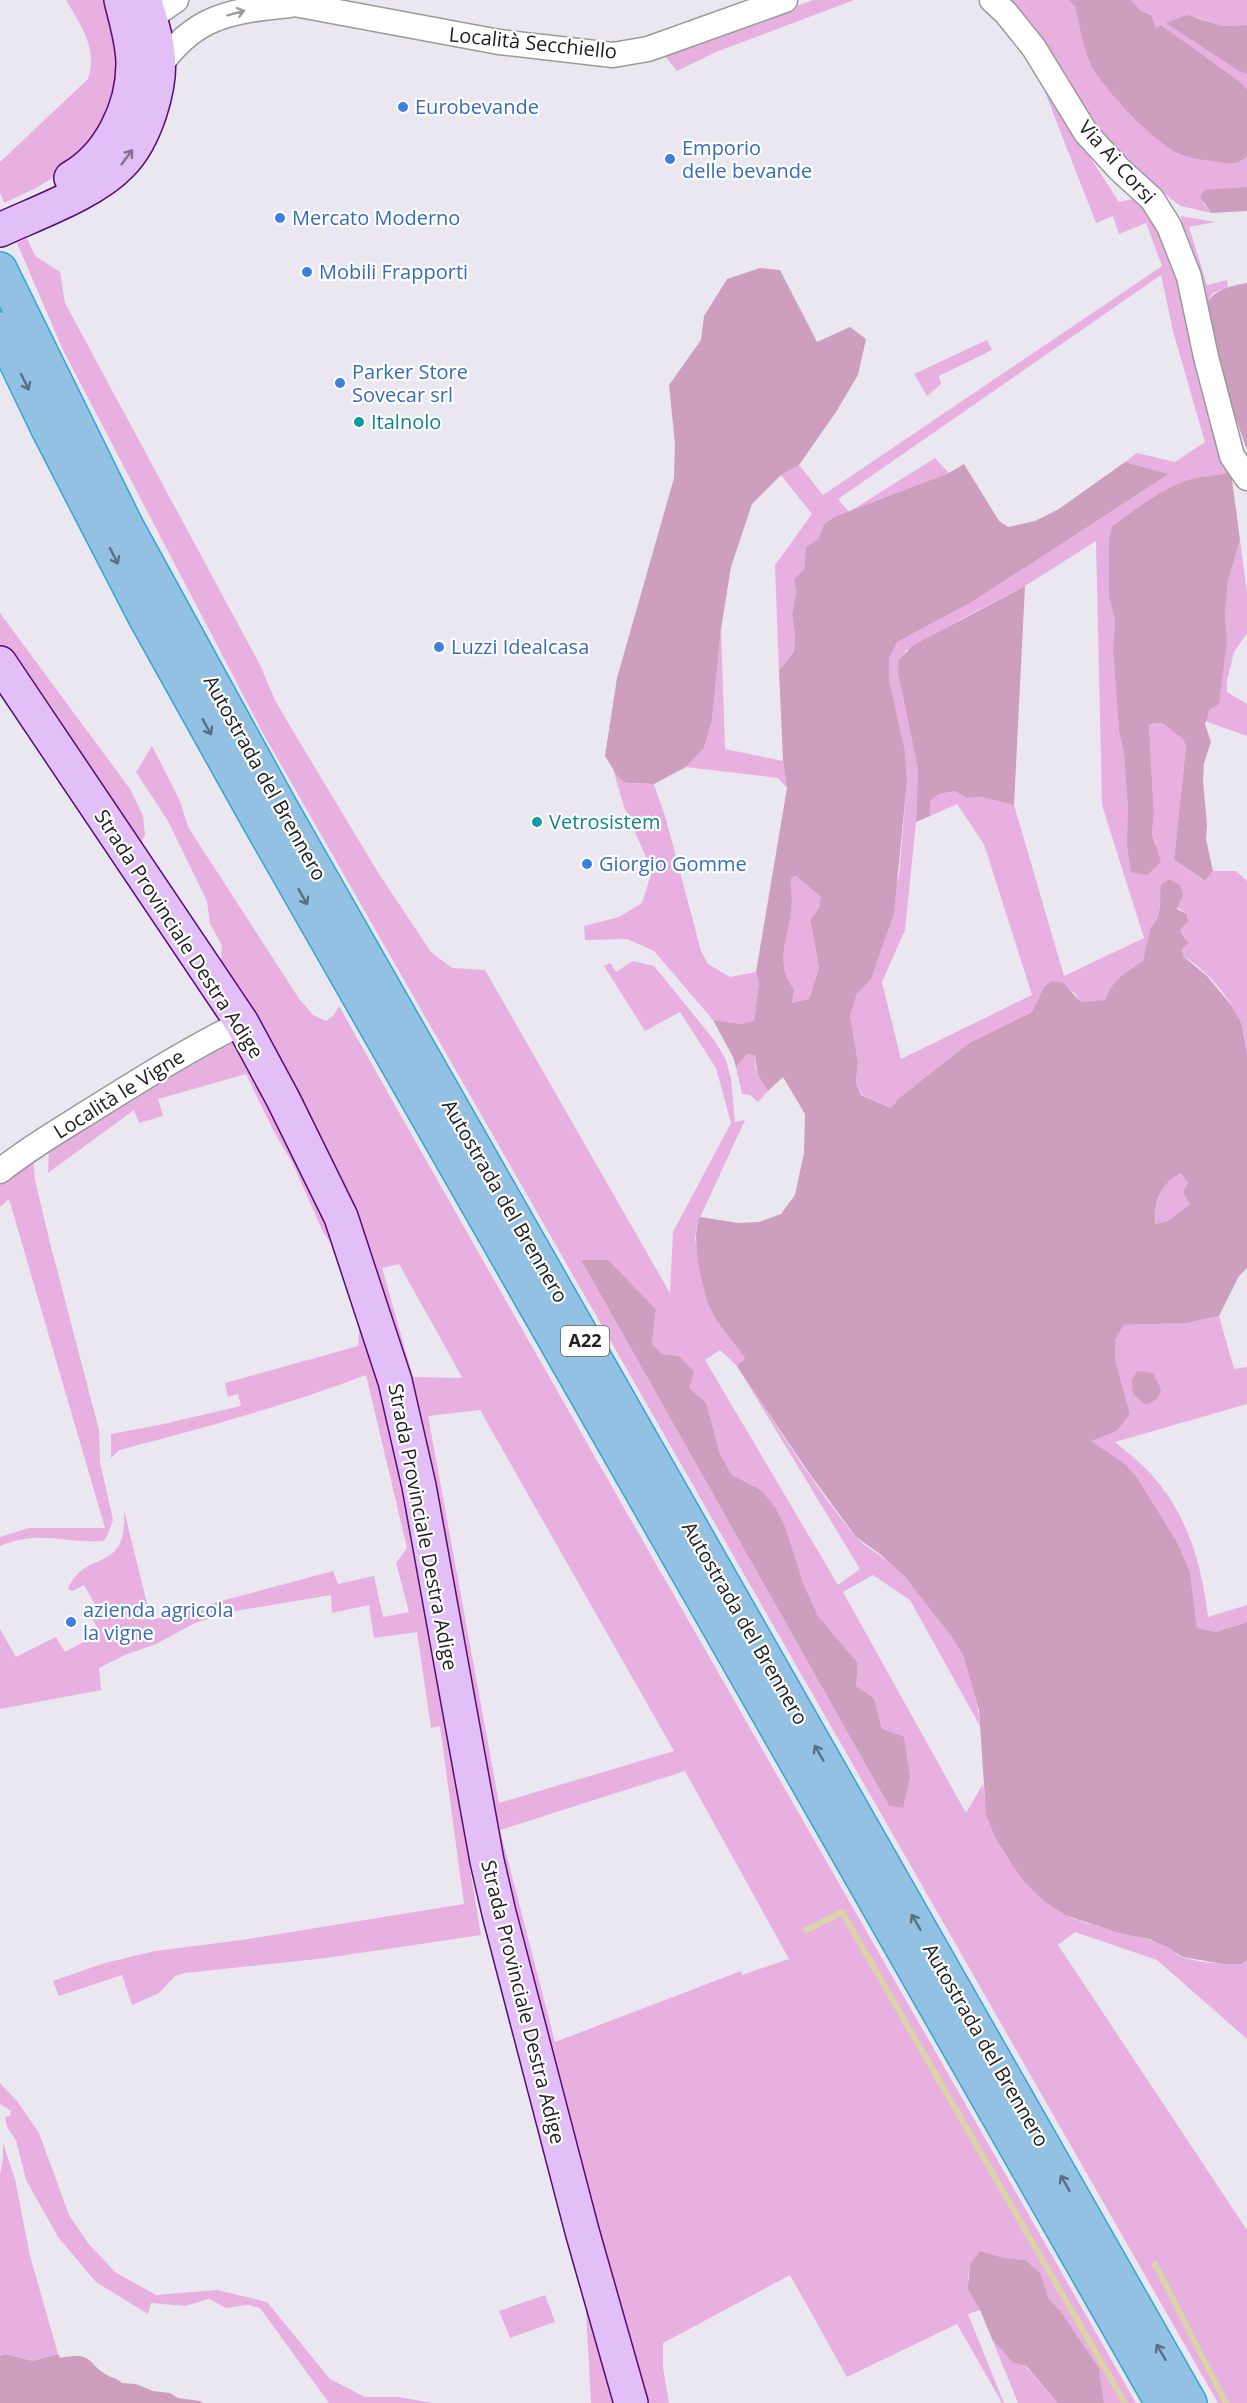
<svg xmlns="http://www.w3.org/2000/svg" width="1247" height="2403" font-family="'Open Sans',sans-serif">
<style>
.grass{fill:#e7b0e1;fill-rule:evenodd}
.forest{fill:#cd9ebe;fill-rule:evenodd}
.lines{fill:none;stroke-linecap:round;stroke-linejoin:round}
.stream{stroke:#dbd3aa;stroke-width:6}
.street-casing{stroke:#9a9a9a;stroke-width:27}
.secondary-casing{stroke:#560b74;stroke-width:36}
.highway-casing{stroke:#30a7d2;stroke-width:36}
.street{stroke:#fff;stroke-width:24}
.secondary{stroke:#e3bff7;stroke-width:33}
.highway{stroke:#93c1e3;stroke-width:33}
.oneway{stroke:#9b9b9b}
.oneway2{stroke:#82708c}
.oneway3{stroke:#5a7082}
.shop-dot{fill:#3f7fe0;stroke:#fff;stroke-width:2}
.culture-dot{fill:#0f9aa8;stroke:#fff;stroke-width:2}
.labels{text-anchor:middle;stroke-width:4.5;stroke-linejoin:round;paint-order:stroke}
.shield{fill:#fff;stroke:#636363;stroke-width:1.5}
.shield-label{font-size:18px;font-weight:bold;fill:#202020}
.street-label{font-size:20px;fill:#202020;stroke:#fff}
.shop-label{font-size:20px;fill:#366cbe;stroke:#fff;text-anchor:start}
.culture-label{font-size:20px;fill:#0d838f;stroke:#fff;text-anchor:start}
</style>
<rect width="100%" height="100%" fill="#eae7f0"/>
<path class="grass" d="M 66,0 L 108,0 L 121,67 L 102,131 L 61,173 L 34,189 L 4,203 L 0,192 L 0,162 L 88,79 C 98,48 81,26 66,0 Z
M 813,0 L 854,0 L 716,52 L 677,71 L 664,55 Z
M 1011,0 L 1069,0 L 1075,7 L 1091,64 L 1116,97 L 1138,121 L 1156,138 L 1241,162 L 1247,156 L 1247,187 L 1236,189 L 1203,203 L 1211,213 L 1181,206 L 1172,200 L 1097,130 L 1035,27 Z
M 1131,0 L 1247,0 L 1247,25 L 1223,26 L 1196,17 L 1239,71 L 1247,74 L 1247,89 L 1161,25 L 1156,28 L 1151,15 L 1141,11 Z
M 1041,82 L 1119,202 L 1133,199 L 1147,203 L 1174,259 L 1231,472 C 1216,476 1199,476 1185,481 C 1158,491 1135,510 1112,526 L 1109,539 L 1109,597 L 1115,621 L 1113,650 L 1119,732 L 1124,753 L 1128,810 L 1157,846 L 1152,833 L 1154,814 L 1149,725 C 1169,719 1167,730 1182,736 L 1186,746 L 1174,860 L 1204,881 L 1213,871 L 1236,871 L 1247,881 L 1247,1055 C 1245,1045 1245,1032 1241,1023 C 1230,997 1207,970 1183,956 L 1182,949 L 1185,937 L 1180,930 L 1188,922 L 1187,914 L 1160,895 C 1160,907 1160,920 1150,928 C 1149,940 1144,948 1144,960 C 1124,974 1114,977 1105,1000 L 1081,1002 L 1074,992 L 1044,987 L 1032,1012 L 969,1043 L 899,1098 L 891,1108 L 862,1095 L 856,1082 L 858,1062 L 850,1016 L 857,994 L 871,979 L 899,876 L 907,781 L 905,751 L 889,679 L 889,659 L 897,642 L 972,602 L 1169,474 L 1125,462 L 1137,453 L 1175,462 L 1205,442 L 1173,331 L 1161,275 L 838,499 L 849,512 L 935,458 L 949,473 L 849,512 L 834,517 L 824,524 L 818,539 L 806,547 L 804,569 L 794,579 L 796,592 L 792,615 L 795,634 L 794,652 L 779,670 L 775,565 L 812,514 L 781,475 L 799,465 L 823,495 L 1162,266 L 1146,223 L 1119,234 L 1113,216 L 1096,223 ZM 1096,541 L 1102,805 L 1144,938 L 1064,976 L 1014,805 L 981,797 L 966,798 L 955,791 L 939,794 L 930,801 L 930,816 L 957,804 L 984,844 L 1032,995 L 901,1059 L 882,982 L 905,930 L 916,822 L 918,770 L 901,689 L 905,651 L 967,616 L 1025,586 Z
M 1181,216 L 1215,222 L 1189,227 L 1207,285 L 1227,280 L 1228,287 L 1213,293 L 1206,304 L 1182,226 Z
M 27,238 L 35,256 L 60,272 L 65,303 L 260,665 L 275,700 L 290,726 L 379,874 L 431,952 L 452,968 L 485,970 L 670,1293 L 673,1232 L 731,1123 L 716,1068 L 680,1012 L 645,1031 L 604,966 L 610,963 L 616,972 L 633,961 L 654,966 L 715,1041 L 726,1060 L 731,1079 L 735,1122 L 745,1120 L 697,1224 L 695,1239 L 711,1309 L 745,1358 L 738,1366 C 775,1423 811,1482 854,1535 C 864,1547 882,1555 893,1566 C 916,1587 951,1628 964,1656 C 971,1671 979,1710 980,1726 L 910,1600 L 873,1575 L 843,1592 L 966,1813 L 983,1784 C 989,1836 1007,1868 1047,1900 C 1054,1905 1061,1913 1069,1917 C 1099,1929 1132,1932 1161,1944 C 1170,1947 1176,1955 1185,1958 C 1199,1962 1236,1968 1247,1960 L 1247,2039 L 1157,1960 L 1075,1932 L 1058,1945 L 1247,2230 L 1247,2403 L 1218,2403 L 264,735 L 63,350 L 17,243 ZM 581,1260 L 608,1260 L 656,1309 L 652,1344 L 662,1354 L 679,1356 L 689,1388 L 706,1402 L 720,1454 L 732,1475 L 761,1490 L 818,1616 L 858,1663 L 856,1686 L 874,1698 L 903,1808 L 889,1806 ZM 720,1350 L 737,1366 L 860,1569 L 838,1585 L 705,1360 Z
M 987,340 L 992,350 L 939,376 L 941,384 L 927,396 L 914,374 Z
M 1240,540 L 1247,593 L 1247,633 L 1234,652 L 1227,681 L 1227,692 L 1247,704 L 1247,736 L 1205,721 L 1227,640 L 1225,614 L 1228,581 Z
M 0,613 L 130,789 L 143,816 L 145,835 L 138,847 L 0,645 Z
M 721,629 L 725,749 L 783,761 L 787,788 L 778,778 L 686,767 L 704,748 L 712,721 Z
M 152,746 L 180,801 L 188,827 L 300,1000 L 313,1015 L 326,1021 L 334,1015 L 339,1006 C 602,1473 871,1937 1136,2403 L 1104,2403 L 1099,2368 L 1062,2313 L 1049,2299 L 1040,2272 L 1025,2260 L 1003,2259 L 980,2251 C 962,2273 967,2287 980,2310 L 968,2314 L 1004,2403 L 1002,2403 L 957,2324 L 847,2377 L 790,2275 L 663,2343 L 663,2368 L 669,2403 L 644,2403 L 489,1830 L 407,1380 L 220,969 L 222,945 L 210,924 L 207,901 L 168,821 L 136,772 ZM 399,1264 L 462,1377 L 461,1378 L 413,1377 L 382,1268 ZM 480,1410 L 674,1751 L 499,1803 L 428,1416 ZM 685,1771 L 789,1959 L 742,1975 L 741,1971 L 555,2042 L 500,1830 Z
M 613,769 C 623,786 636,784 654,784 L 666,819 L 701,951 L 708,964 L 730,977 L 756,972 L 759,983 L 754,1022 L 741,1024 L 713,1020 L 654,951 L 627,939 L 585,940 L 584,926 L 619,917 L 642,903 L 652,871 L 624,807 Z
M 796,876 L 821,897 L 819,908 L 810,921 L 819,968 L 809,999 L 792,1003 L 794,989 C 774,965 788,939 791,911 C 793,901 791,889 791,878 Z
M 234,1040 L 275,1100 L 371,1332 L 427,1609 L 481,1935 L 326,1958 L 185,1973 L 175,1976 L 159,1993 L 132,2005 L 122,1975 L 59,1996 L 53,1981 L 105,1963 L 155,1951 L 242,1940 L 464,1904 L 440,1726 L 431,1728 L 417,1632 L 374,1638 L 369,1605 L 332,1613 L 331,1595 L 230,1612 L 195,1623 L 156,1644 L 125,1655 L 99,1668 L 101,1690 L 0,1709 L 0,1629 L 16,1657 L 56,1637 L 65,1652 L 100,1633 L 88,1611 L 96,1606 L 84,1585 L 72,1591 L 68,1589 C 86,1547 128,1576 124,1510 L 151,1620 L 333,1571 L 338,1584 L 374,1576 L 383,1617 L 409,1612 L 396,1563 L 407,1548 L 366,1375 C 285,1406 203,1428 119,1450 L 111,1458 L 111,1434 L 159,1425 L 241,1406 L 238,1394 L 228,1397 L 225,1383 L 358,1346 L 360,1319 L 345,1284 L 332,1245 L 323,1232 L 293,1164 L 273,1130 L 246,1074 L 158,1099 L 163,1116 L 139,1123 L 134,1110 L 48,1173 L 49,1149 L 130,1096 Z
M 747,1054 L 756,1056 L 755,1067 L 768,1091 L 758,1102 L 750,1095 L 742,1094 L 736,1067 Z
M 33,1159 L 35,1180 L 49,1239 L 99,1430 L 100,1462 L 113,1520 L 107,1536 L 103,1541 C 64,1544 40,1529 0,1546 L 0,1537 L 29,1528 L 105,1528 L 9,1199 L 0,1207 L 0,1179 Z
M 1182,1172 L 1188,1183 L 1190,1204 L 1168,1221 L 1155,1224 C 1156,1198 1158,1186 1182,1172 Z
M 1219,1316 L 1234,1369 L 1247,1367 L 1247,1404 L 1115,1442 C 1129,1454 1145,1466 1156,1480 C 1189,1519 1202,1567 1208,1617 L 1247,1605 L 1247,1622 L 1216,1632 L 1197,1628 L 1190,1572 L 1177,1542 L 1138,1479 L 1090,1441 L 1117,1431 L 1130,1414 L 1115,1359 L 1115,1340 L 1124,1325 L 1187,1323 Z
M 0,2083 L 17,2101 L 39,2133 L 69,2215 L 88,2243 L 115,2272 L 156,2295 L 217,2290 L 267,2302 L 330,2379 L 365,2397 L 398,2397 L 433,2403 L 329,2403 L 260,2308 L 248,2305 L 226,2308 L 209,2299 L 185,2306 L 151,2303 L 148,2314 L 96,2282 L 58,2237 L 26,2180 L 16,2140 L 7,2127 L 5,2117 L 10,2116 L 11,2111 L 0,2104 Z
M 3,2143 L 15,2179 L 30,2256 L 58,2354 L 33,2361 L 5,2354 L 0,2356 L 0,2174 L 3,2159 Z
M 580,2281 L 621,2403 L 591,2403 L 586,2312 Z
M 545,2295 L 555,2322 L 510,2338 L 499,2311 Z
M 992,2339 L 1013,2363 L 1025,2366 L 1058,2403 L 1018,2403 Z"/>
<path class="forest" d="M 1069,0 L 1131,0 L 1141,11 L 1151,15 L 1156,28 L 1161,25 L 1240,82 L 1247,89 L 1247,156 C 1238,167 1226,163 1213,161 C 1201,160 1189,158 1178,153 C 1152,141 1104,89 1091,65 C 1083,48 1080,25 1075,7 Z
M 1187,15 L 1223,26 L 1247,25 L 1247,74 L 1239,71 L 1166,23 Z
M 1247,187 L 1247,211 L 1211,213 L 1200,197 L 1205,190 Z
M 760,268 L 780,270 L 817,342 L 850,327 L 866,339 L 858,375 L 836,412 L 799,465 L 781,475 L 752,504 L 731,567 L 721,629 L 712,721 L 704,748 L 686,767 L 654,784 L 626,783 L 618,777 L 605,756 L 617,678 L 674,478 L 675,444 L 669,385 L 701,340 L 704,316 L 727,279 Z
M 1247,283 L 1247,450 L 1225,388 L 1206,304 C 1216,289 1229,286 1247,283 Z
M 1125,462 L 1169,474 L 972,602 L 897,642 L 889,659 L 889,679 L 905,751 L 907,781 L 894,913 L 871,979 L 857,994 L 850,1016 L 858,1062 L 856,1082 L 861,1095 L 891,1108 L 899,1098 L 969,1043 L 1032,1012 L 1044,987 L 1052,981 L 1063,983 L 1081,1002 L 1105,1000 C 1114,977 1124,974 1144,960 C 1144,948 1149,940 1150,928 C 1163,917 1159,900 1161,885 L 1169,879 L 1180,885 L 1183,895 L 1177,909 L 1187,914 L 1188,922 L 1180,930 L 1188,943 L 1182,949 L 1183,956 L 1207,976 L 1232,1006 L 1242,1024 L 1247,1055 L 1247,1268 L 1239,1276 L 1219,1316 L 1187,1323 L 1124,1325 L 1115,1340 L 1115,1359 L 1130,1414 L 1117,1431 L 1091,1441 L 1126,1465 L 1138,1479 L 1177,1542 L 1190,1572 L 1197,1628 L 1216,1632 L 1247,1622 L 1247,1960 L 1241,1964 L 1223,1964 L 1183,1957 L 1167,1947 L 1149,1939 L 1120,1933 L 1067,1916 L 1045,1902 L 1025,1882 L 1012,1865 L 995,1837 L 986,1814 L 979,1710 L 964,1657 L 953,1638 L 905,1577 L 880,1554 L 856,1537 L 809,1473 L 737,1366 L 745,1358 C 734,1342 718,1325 710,1308 C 702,1288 690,1236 700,1217 L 738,1223 L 759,1222 L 781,1214 L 795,1195 L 804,1153 L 805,1114 L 783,1077 L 768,1091 C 760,1079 755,1071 756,1056 L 747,1054 L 736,1067 L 733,1057 L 713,1020 L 741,1024 L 754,1021 L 759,983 L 756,972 L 787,788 L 783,761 L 779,670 L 794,652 L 795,634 L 792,615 L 796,592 L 794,579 L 804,569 L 806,547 L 818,539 L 824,524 L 834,517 L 949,473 L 964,464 L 999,521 L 1008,527 L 1035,521 L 1059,509 ZM 796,876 L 821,897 L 819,908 L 810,920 L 819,968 L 809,999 L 792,1003 L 794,989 C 774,965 788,939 791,912 C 793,901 791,889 791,878 ZM 1181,1173 L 1188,1183 L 1183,1192 L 1190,1204 L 1168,1221 L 1155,1224 C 1155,1198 1159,1186 1181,1173 Z
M 1231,472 L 1240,540 L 1228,581 L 1225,614 L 1227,640 L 1219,704 L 1210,709 L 1205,724 L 1211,742 L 1204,763 L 1203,781 L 1207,825 L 1206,839 L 1213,871 L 1205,881 L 1174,860 L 1186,746 L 1182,737 C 1167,731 1168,718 1149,725 L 1154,814 L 1152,833 L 1161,862 L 1147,875 L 1131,872 L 1127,845 L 1128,810 L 1126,783 L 1124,753 L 1119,732 L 1113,650 L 1115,621 L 1109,597 L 1109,539 L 1112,526 C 1135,510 1158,491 1185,481 C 1199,476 1216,476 1231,472 Z
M 1025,586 L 1014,805 L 981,797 L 966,798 L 955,791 L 939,794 L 930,801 L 930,816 L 916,822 L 918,770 L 898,673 L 899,660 L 912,646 Z
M 581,1260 L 608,1260 L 656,1309 L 652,1344 L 662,1354 L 679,1356 L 694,1372 L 689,1388 L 706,1402 L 720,1454 L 732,1475 L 761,1490 L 775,1507 L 785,1527 L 803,1583 L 818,1616 L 858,1663 L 856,1686 L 874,1698 L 882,1729 L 904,1737 L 910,1776 L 903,1808 L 889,1806 Z
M 1137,1371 L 1153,1373 L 1161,1390 L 1157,1399 L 1146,1405 L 1133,1394 L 1132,1380 Z
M 980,2251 L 1003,2258 L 1025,2260 L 1040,2272 L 1049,2299 L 1062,2313 L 1099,2368 L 1104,2403 L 1058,2403 L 1026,2366 L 1013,2363 L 992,2339 L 980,2310 L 968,2289 L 970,2264 Z
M 5,2354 L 33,2361 L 58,2354 L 60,2358 C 96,2351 85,2364 109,2376 C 115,2379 117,2378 122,2383 L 136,2384 L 153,2391 L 170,2393 L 178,2398 L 200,2401 L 203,2403 L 0,2403 L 0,2356 Z"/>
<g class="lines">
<path class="stream" d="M 806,1930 L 842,1912 L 1125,2403
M 1155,2264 L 1226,2403"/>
<defs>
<path id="street" d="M 273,0 L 499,42 L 613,55 L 648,49 L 785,0
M 992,0 L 1006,13 L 1034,48 L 1086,133 L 1119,169 L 1152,199 L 1169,226 L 1189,277 L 1206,357 L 1232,456 L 1247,478
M 143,31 L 154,15 L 176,0
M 157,70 C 193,16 229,11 290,5
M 0,1171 C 30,1147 63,1128 95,1108 C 143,1078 191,1048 242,1023"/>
<path id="secondary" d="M 71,178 C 110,156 133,107 133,64 C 133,42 126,21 121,0
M 0,230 C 36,213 94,193 121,164 C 145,140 162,87 158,53 C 156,35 150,17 144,0
M 0,663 L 242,1023 L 283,1099 L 341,1217 L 395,1381 L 419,1486 L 487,1861 L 499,1913 L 582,2231 L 631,2403"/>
<path id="highway" d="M 0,269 L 127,527 L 280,806 L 1190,2403
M 0,329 L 48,429 L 145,617 L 257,818 L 1162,2403"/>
</defs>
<use href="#street" class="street-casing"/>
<use href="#secondary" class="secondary-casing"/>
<use href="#highway" class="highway-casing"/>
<use href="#street" class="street"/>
<use href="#secondary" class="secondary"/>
<use href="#highway" class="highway"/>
</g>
<defs><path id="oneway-shaft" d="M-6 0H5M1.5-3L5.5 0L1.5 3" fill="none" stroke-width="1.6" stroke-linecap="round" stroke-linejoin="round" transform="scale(1.5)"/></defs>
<use class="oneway" href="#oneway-shaft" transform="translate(236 13) rotate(-15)"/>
<use class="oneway2" href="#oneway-shaft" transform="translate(127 157) rotate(-53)"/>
<g class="oneway3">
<use href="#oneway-shaft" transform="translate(25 382) rotate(64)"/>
<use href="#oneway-shaft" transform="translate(114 556) rotate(63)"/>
<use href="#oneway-shaft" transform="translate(207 727) rotate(61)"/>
<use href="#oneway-shaft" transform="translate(303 897) rotate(60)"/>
<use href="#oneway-shaft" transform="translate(819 1753) rotate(-120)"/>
<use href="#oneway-shaft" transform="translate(916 1922) rotate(-120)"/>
<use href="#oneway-shaft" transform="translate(1065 2183) rotate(-120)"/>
<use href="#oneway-shaft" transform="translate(1161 2352) rotate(-120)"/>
</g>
<g class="shop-dot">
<circle cx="403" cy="107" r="6"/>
<circle cx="670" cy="159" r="6"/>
<circle cx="280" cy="218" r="6"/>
<circle cx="307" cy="272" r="6"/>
<circle cx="340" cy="383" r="6"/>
<circle cx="439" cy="647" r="6"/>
<circle cx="587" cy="864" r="6"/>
<circle cx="71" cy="1622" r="6"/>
</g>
<g class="culture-dot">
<circle cx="359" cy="422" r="6"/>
<circle cx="537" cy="822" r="6"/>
</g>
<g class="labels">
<rect class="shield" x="561" y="1326" width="48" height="30" rx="4.5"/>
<g class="shield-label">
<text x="585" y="1347">A22</text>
</g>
<g class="street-label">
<text transform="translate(533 43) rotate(6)" y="7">Località Secchiello</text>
<text transform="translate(1117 162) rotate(48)" y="7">Via Ai Corsi</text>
<text transform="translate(265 778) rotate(61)" y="7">Autostrada del Brennero</text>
<text transform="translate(179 934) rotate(57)" y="7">Strada Provinciale Destra Adige</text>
<text transform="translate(119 1094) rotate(-32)" y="7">Località le Vigne</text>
<text transform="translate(505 1201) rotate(60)" y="7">Autostrada del Brennero</text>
<text transform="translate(423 1527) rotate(79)" y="7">Strada Provinciale Destra Adige</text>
<text transform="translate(745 1623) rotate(60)" y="7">Autostrada del Brennero</text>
<text transform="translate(523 2002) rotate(76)" y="7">Strada Provinciale Destra Adige</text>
<text transform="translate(986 2045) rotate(60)" y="7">Autostrada del Brennero</text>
</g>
<g class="shop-label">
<text x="415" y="114">Eurobevande</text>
<text x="682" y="155">Emporio<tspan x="682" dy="23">delle bevande</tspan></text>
<text x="292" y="225">Mercato Moderno</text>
<text x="319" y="279">Mobili Frapporti</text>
<text x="352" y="379">Parker Store<tspan x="352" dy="23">Sovecar srl</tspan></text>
<text x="451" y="654">Luzzi Idealcasa</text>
<text x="599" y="871">Giorgio Gomme</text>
<text x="83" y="1617">azienda agricola<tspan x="83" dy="23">la vigne</tspan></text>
</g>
<g class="culture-label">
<text x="371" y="429">Italnolo</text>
<text x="549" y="829">Vetrosistem</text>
</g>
</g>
</svg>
